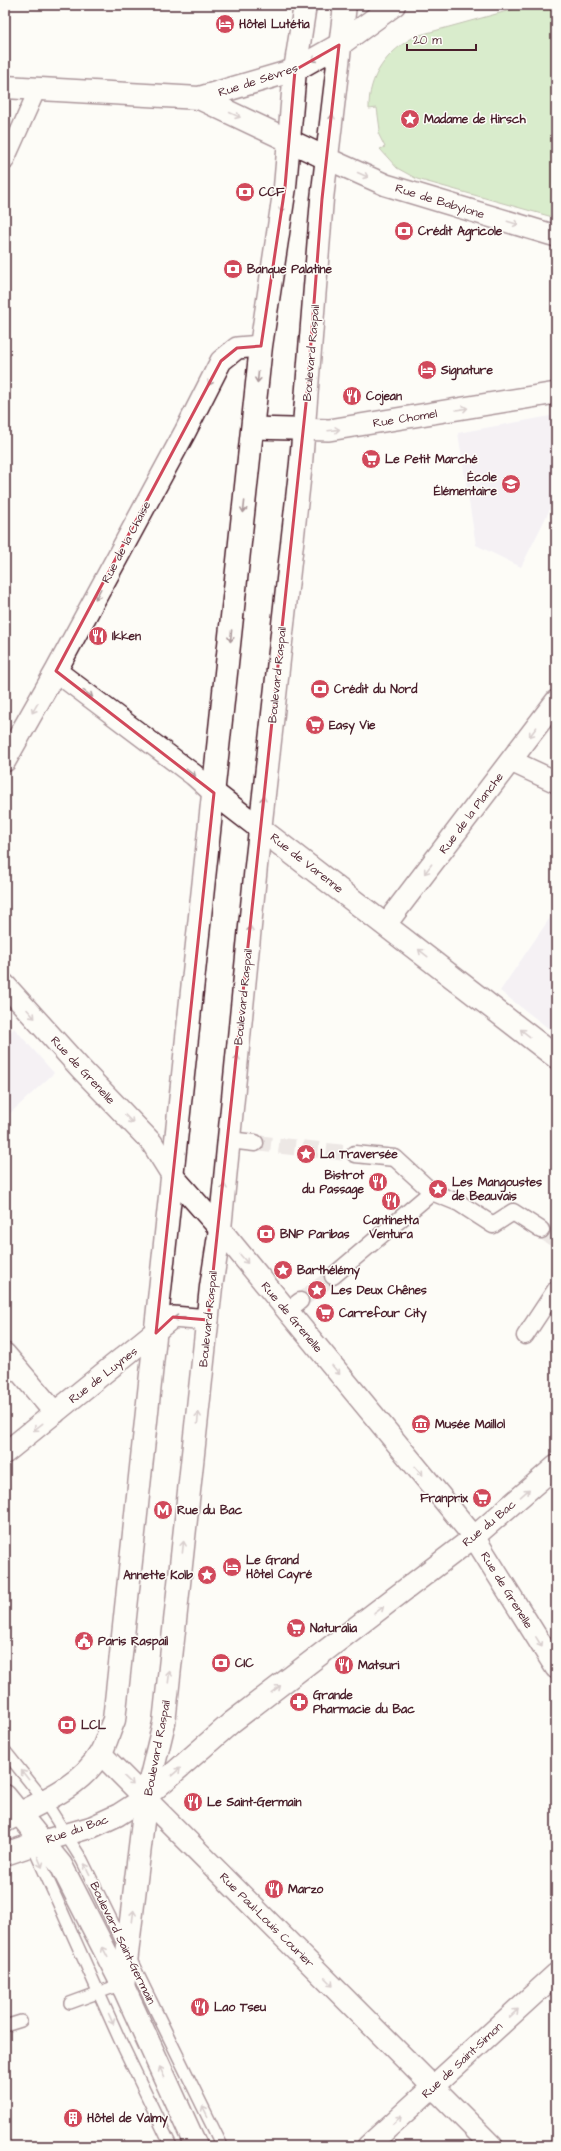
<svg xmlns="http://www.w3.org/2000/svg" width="561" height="2151" font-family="'Architects Daughter',sans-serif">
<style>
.built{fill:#eae5f0}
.green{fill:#aed997;stroke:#7c7c61}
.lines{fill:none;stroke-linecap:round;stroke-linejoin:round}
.pedestrian-tunnel{stroke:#d9d0ce;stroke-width:16;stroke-dasharray:16 8;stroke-linecap:butt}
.service-casing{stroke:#4a1f2b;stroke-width:14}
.pedestrian-casing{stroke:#4a1f2b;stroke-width:19}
.minor-casing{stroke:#4a1f2b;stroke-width:24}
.tertiary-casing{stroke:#4a1f2b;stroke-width:25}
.secondary-casing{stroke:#4a1f2b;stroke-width:25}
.primary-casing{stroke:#4a1f2b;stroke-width:25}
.service{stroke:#fdfcf7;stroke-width:11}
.pedestrian{stroke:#fdfcf7;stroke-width:16}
.minor{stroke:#fdfcf7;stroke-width:21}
.tertiary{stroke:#fdfcf7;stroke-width:22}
.secondary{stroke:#fdfcf7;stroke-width:22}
.primary{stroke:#fdfcf7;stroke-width:22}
.oneway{stroke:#ac999b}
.marked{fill:none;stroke:#d1495b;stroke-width:3;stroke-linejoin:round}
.labels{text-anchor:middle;stroke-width:3;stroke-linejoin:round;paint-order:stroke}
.poi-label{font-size:12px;font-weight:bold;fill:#4a1f2b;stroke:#fdfcf7;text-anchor:start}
.street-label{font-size:12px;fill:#4a1f2b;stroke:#fdfcf7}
</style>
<rect width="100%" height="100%" fill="#fdfcf7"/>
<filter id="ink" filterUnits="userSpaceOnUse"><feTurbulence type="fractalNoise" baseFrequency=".025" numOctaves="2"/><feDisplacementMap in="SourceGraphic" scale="8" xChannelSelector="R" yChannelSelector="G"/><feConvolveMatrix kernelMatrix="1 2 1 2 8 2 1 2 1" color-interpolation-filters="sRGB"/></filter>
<g filter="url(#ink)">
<path class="built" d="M 556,415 L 556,497 L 521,567 L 476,545 L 458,433 Z
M 556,909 L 556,1034 L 500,991 Z
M 14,1028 L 54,1073 L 5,1118 L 5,1038 Z"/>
<path class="green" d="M 529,5 L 556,5 L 556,218 L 417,179 L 397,168 L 380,149 L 385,147 L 378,133 L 380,130 L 377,108 L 369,109 C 368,76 387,51 416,36 Z"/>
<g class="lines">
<path class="pedestrian-tunnel" d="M 255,1143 L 355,1154
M 541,1230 L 556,1240
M 300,1301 L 333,1276"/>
<defs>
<path id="service" d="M 5,1751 L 44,1800 L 82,1860 L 222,2146
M 31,1842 L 119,2038 L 171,2146
M 70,2003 L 122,1984
M 5,2026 L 21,2021"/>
<path id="pedestrian" d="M 5,162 L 38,88
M 229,1140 L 255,1143
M 355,1154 L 395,1158 L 432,1192
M 333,1276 L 432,1192 L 459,1203 L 493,1225 L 513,1212 L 541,1230
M 287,1311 L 300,1301
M 525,1336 L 556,1289"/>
<path id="minor" d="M 328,159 L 386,185 L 556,236
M 253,428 L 329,430 L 556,393
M 56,671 L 194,775 L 214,793
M 5,761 L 56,671 L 185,432 L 221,361 L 237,348 L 261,346
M 511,761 L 556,782
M 386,924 L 556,701
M 5,985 L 81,1069 L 152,1143 L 172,1175 L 220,1229 L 474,1537 L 556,1668
M 5,1354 L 55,1413
M 5,1453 L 173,1317 L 208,1320
M 101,1754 L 492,2146
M 43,1841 L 92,1827 L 118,1815 L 146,1797 L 232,1722 L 474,1537 L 556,1466
M 368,2146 L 556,1974"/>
<path id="tertiary" d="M 5,87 L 199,98 L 328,159
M 199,98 L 295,70 L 339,45
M 214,793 L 556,1057
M 5,1854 L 43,1841"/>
<path id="secondary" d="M 339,45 L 394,5
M 5,1821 C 38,1803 80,1788 100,1754 C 106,1744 109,1731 114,1720 L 261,346 L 285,187 L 295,70 L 305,5
M 123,1987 L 146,1797 L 164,1723 L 211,1287 L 220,1229 L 256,866 L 301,463 L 322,199 L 345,5"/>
<path id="primary" d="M 5,1796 L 61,1865 L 122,1984 L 196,2146"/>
</defs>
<use href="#service" class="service-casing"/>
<use href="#pedestrian" class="pedestrian-casing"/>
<use href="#minor" class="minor-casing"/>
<use href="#tertiary" class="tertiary-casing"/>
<use href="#secondary" class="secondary-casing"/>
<use href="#primary" class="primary-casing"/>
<use href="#service" class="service"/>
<use href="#pedestrian" class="pedestrian"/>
<use href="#minor" class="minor"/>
<use href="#tertiary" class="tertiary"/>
<use href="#secondary" class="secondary"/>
<use href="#primary" class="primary"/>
</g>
<defs><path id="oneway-shaft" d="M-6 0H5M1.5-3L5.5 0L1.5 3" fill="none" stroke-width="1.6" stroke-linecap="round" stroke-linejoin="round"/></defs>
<g class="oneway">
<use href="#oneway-shaft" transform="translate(317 58) rotate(151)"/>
<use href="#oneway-shaft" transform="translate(235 115) rotate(25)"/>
<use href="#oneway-shaft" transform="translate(332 120) rotate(-84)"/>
<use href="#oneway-shaft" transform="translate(363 175) rotate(24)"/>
<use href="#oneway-shaft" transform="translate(282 207) rotate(99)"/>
<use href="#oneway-shaft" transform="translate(513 223) rotate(17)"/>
<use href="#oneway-shaft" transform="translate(258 377) rotate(96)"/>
<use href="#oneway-shaft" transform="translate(211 380) rotate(116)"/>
<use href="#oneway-shaft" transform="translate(462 409) rotate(-9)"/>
<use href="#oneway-shaft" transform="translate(334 430) rotate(-7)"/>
<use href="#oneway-shaft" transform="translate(244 507) rotate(96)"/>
<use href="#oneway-shaft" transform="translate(98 594) rotate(118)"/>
<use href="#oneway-shaft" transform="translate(231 636) rotate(96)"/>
<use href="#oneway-shaft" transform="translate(88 694) rotate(37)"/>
<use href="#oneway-shaft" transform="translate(35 708) rotate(120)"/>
<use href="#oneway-shaft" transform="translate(533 732) rotate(127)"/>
<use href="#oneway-shaft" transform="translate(191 773) rotate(38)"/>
<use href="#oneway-shaft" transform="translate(263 802) rotate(-84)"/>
<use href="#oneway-shaft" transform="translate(428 869) rotate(127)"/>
<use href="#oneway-shaft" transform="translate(250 932) rotate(-85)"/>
<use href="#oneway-shaft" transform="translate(423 953) rotate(-142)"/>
<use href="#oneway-shaft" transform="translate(31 1014) rotate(48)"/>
<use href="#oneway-shaft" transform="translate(525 1033) rotate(-142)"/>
<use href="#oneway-shaft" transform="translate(237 1061) rotate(-84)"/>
<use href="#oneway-shaft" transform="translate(129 1119) rotate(46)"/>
<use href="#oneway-shaft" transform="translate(224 1190) rotate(-84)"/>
<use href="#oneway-shaft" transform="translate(244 1259) rotate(50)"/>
<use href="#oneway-shaft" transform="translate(179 1318) rotate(179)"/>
<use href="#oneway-shaft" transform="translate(336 1370) rotate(50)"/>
<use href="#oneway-shaft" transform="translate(198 1418) rotate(-84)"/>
<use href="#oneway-shaft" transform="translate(38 1427) rotate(142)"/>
<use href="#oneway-shaft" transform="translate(419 1471) rotate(50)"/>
<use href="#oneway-shaft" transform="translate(525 1493) rotate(-41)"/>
<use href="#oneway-shaft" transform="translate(183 1547) rotate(-84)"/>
<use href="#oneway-shaft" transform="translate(379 1610) rotate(-37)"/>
<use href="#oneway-shaft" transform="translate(539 1642) rotate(58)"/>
<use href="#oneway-shaft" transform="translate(169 1677) rotate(-83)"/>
<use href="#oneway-shaft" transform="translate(276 1689) rotate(-37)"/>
<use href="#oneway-shaft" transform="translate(176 1772) rotate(-41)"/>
<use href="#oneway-shaft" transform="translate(25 1775) rotate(-128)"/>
<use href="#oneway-shaft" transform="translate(129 1781) rotate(44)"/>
<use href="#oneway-shaft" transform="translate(40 1862) rotate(67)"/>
<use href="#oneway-shaft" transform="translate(87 1869) rotate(-116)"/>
<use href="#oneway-shaft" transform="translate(133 1916) rotate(-83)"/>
<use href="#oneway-shaft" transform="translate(105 1952) rotate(-117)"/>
<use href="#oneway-shaft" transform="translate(329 1982) rotate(45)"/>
<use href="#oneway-shaft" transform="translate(514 2013) rotate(-43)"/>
<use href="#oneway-shaft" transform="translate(111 2019) rotate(66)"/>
<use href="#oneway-shaft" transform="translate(162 2072) rotate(-115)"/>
<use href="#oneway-shaft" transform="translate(205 2111) rotate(-116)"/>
<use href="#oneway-shaft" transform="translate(397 2120) rotate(-43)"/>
</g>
</g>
<path d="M0 0H561V2151H0ZM 339,45 L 322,199 L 307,394 L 208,1320 L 173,1317 L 156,1333 L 214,793 L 56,671 L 221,361 L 237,348 L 261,346 L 285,187 L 295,70 Z" fill="#fdfcf7" fill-opacity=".55" fill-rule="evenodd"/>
<path class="marked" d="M 339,45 L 322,199 L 307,394 L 208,1320 L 173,1317 L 156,1333 L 214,793 L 56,671 L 221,361 L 237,348 L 261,346 L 285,187 L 295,70 Z"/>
<defs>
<symbol id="hotel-disc" viewBox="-11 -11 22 22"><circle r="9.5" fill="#d1495b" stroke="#fdfcf7"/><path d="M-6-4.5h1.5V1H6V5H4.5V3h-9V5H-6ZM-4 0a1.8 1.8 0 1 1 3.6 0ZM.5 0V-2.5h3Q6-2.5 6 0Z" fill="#fff"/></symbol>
<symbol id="sight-disc" viewBox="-11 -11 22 22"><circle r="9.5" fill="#d1495b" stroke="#fdfcf7"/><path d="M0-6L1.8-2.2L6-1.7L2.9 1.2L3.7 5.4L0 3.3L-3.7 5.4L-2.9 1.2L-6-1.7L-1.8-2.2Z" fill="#fff"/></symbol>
<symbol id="bank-disc" viewBox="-11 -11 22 22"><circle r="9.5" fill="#d1495b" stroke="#fdfcf7"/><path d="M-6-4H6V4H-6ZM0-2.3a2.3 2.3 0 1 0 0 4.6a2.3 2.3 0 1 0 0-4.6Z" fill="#fff"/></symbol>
<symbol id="restaurant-disc" viewBox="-11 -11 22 22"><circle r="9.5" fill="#d1495b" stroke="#fdfcf7"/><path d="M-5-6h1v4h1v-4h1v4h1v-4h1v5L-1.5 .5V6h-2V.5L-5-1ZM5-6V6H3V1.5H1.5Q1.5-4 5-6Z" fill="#fff"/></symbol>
<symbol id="supermarket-disc" viewBox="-11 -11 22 22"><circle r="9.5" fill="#d1495b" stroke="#fdfcf7"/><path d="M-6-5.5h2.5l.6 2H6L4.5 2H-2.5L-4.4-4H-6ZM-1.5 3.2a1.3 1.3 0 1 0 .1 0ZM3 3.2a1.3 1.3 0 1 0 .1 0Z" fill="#fff"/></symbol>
<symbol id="school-disc" viewBox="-11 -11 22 22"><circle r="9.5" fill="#d1495b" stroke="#fdfcf7"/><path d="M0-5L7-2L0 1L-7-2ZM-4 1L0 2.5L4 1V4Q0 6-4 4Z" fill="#fff"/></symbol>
<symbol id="museum-disc" viewBox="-11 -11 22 22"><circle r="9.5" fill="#d1495b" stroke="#fdfcf7"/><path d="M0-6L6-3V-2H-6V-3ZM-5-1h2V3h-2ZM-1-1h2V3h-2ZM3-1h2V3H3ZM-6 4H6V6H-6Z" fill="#fff"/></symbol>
<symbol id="metro-disc" viewBox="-11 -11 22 22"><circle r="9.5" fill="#d1495b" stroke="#fdfcf7"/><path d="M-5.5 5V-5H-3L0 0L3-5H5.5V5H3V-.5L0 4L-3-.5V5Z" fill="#fff"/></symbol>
<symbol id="civic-disc" viewBox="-11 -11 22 22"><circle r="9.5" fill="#d1495b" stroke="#fdfcf7"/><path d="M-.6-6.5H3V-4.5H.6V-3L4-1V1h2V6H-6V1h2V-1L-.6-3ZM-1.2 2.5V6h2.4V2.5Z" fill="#fff"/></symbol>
<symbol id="pharmacy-disc" viewBox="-11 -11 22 22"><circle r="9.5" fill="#d1495b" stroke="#fdfcf7"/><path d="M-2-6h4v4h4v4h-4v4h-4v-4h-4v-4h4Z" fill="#fff"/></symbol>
<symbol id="building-disc" viewBox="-11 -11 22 22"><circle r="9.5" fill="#d1495b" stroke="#fdfcf7"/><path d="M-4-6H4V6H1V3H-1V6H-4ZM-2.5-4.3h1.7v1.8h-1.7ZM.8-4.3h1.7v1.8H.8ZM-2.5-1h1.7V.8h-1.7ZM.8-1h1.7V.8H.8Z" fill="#fff"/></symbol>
</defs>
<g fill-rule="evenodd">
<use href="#hotel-disc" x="214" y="13" width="22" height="22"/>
<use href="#sight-disc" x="399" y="108" width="22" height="22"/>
<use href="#bank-disc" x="234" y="181" width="22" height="22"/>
<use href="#bank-disc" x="393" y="220" width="22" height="22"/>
<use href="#bank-disc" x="222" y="258" width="22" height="22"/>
<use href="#hotel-disc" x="416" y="359" width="22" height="22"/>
<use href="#restaurant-disc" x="341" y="385" width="22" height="22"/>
<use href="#supermarket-disc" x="360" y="448" width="22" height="22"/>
<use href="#school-disc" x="500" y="473" width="22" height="22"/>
<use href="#restaurant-disc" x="87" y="625" width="22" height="22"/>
<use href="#bank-disc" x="309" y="678" width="22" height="22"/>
<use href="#supermarket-disc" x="304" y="714" width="22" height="22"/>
<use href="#sight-disc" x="295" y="1143" width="22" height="22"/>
<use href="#restaurant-disc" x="367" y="1171" width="22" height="22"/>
<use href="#sight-disc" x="427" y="1178" width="22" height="22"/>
<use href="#restaurant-disc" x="380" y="1190" width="22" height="22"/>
<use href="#bank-disc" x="255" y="1223" width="22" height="22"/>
<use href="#sight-disc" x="272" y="1259" width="22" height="22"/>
<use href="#sight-disc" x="306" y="1279" width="22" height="22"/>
<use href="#supermarket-disc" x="314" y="1302" width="22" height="22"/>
<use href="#museum-disc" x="410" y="1413" width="22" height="22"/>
<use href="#supermarket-disc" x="471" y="1487" width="22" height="22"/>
<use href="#metro-disc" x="152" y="1499" width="22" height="22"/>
<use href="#hotel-disc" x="221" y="1556" width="22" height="22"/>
<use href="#sight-disc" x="196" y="1564" width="22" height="22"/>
<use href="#supermarket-disc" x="285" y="1617" width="22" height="22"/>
<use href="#civic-disc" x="73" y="1630" width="22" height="22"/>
<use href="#bank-disc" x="210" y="1652" width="22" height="22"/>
<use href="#restaurant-disc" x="333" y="1654" width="22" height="22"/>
<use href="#pharmacy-disc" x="288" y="1691" width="22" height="22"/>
<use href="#bank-disc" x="56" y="1714" width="22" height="22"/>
<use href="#restaurant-disc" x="182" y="1791" width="22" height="22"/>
<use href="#restaurant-disc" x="263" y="1878" width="22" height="22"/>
<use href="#restaurant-disc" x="189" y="1996" width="22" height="22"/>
<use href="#building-disc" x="62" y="2107" width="22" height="22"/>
</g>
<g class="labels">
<g class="poi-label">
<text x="239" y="28">Hôtel Lutétia</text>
<text x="424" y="123">Madame de Hirsch</text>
<text x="259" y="196">CCF</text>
<text x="418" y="235">Crédit Agricole</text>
<text x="247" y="273">Banque Palatine</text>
<text x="441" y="374">Signature</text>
<text x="366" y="400">Cojean</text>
<text x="385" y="463">Le Petit Marché</text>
<text x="497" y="481" text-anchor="end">École<tspan x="497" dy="14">Élémentaire</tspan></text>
<text x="112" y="640">Ikken</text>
<text x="334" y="693">Crédit du Nord</text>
<text x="329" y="729">Easy Vie</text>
<text x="320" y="1158">La Traversée</text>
<text x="364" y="1179" text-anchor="end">Bistrot<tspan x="364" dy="14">du Passage</tspan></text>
<text x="452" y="1186">Les Mangoustes<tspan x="452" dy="14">de Beauvais</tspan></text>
<text x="391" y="1224" text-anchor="middle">Cantinetta<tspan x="391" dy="14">Ventura</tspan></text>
<text x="280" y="1238">BNP Paribas</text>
<text x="297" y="1274">Barthélémy</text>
<text x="331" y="1294">Les Deux Chênes</text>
<text x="339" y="1317">Carrefour City</text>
<text x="435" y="1428">Musée Maillol</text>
<text x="468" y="1502" text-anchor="end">Franprix</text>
<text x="177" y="1514">Rue du Bac</text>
<text x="246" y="1564">Le Grand<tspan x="246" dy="14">Hôtel Cayré</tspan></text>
<text x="193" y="1579" text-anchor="end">Annette Kolb</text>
<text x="310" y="1632">Naturalia</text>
<text x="98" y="1645">Paris Raspail</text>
<text x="235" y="1667">CIC</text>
<text x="358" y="1669">Matsuri</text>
<text x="313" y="1699">Grande<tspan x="313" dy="14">Pharmacie du Bac</tspan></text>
<text x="81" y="1729">LCL</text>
<text x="207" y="1806">Le Saint-Germain</text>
<text x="288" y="1893">Marzo</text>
<text x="214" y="2011">Lao Tseu</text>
<text x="87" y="2122">Hôtel de Valmy</text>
</g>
<g class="street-label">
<text transform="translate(258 80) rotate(-18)" y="4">Rue de Sèvres</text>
<text transform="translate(440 201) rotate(17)" y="4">Rue de Babylone</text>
<text transform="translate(311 353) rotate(-85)" y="4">Boulevard Raspail</text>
<text transform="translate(405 418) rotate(-9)" y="4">Rue Chomel</text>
<text transform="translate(126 542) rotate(-62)" y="4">Rue de la Chaise</text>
<text transform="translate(277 675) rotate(-84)" y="4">Boulevard Raspail</text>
<text transform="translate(471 813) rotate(-53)" y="4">Rue de la Planche</text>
<text transform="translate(307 863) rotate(38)" y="4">Rue de Varenne</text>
<text transform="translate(243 997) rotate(-84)" y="4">Boulevard Raspail</text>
<text transform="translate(83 1070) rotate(47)" y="4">Rue de Grenelle</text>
<text transform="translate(292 1317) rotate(50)" y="4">Rue de Grenelle</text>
<text transform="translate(208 1319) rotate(-84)" y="4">Boulevard Raspail</text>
<text transform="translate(103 1375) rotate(-38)" y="4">Rue de Luynes</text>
<text transform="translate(489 1523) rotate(-40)" y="4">Rue du Bac</text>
<text transform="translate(507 1590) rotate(58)" y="4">Rue de Grenelle</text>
<text transform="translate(157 1748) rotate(-79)" y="4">Boulevard Raspail</text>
<text transform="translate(77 1829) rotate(-19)" y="4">Rue du Bac</text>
<text transform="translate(267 1920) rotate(45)" y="4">Rue Paul-Louis Courier</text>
<text transform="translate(123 1943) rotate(64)" y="4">Boulevard Saint-Germain</text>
<text transform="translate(462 2060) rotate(-43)" y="4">Rue de Saint-Simon</text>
</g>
</g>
<rect width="561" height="2151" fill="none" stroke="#fdfcf7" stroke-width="20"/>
<rect x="10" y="10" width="541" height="2131" fill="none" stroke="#4a1f2b" stroke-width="1.5" filter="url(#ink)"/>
<path d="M407 44v6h69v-6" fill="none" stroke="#4a1f2b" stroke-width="2"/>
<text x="413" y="44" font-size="12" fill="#4a1f2b" stroke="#fdfcf7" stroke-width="3" paint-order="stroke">20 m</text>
</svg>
